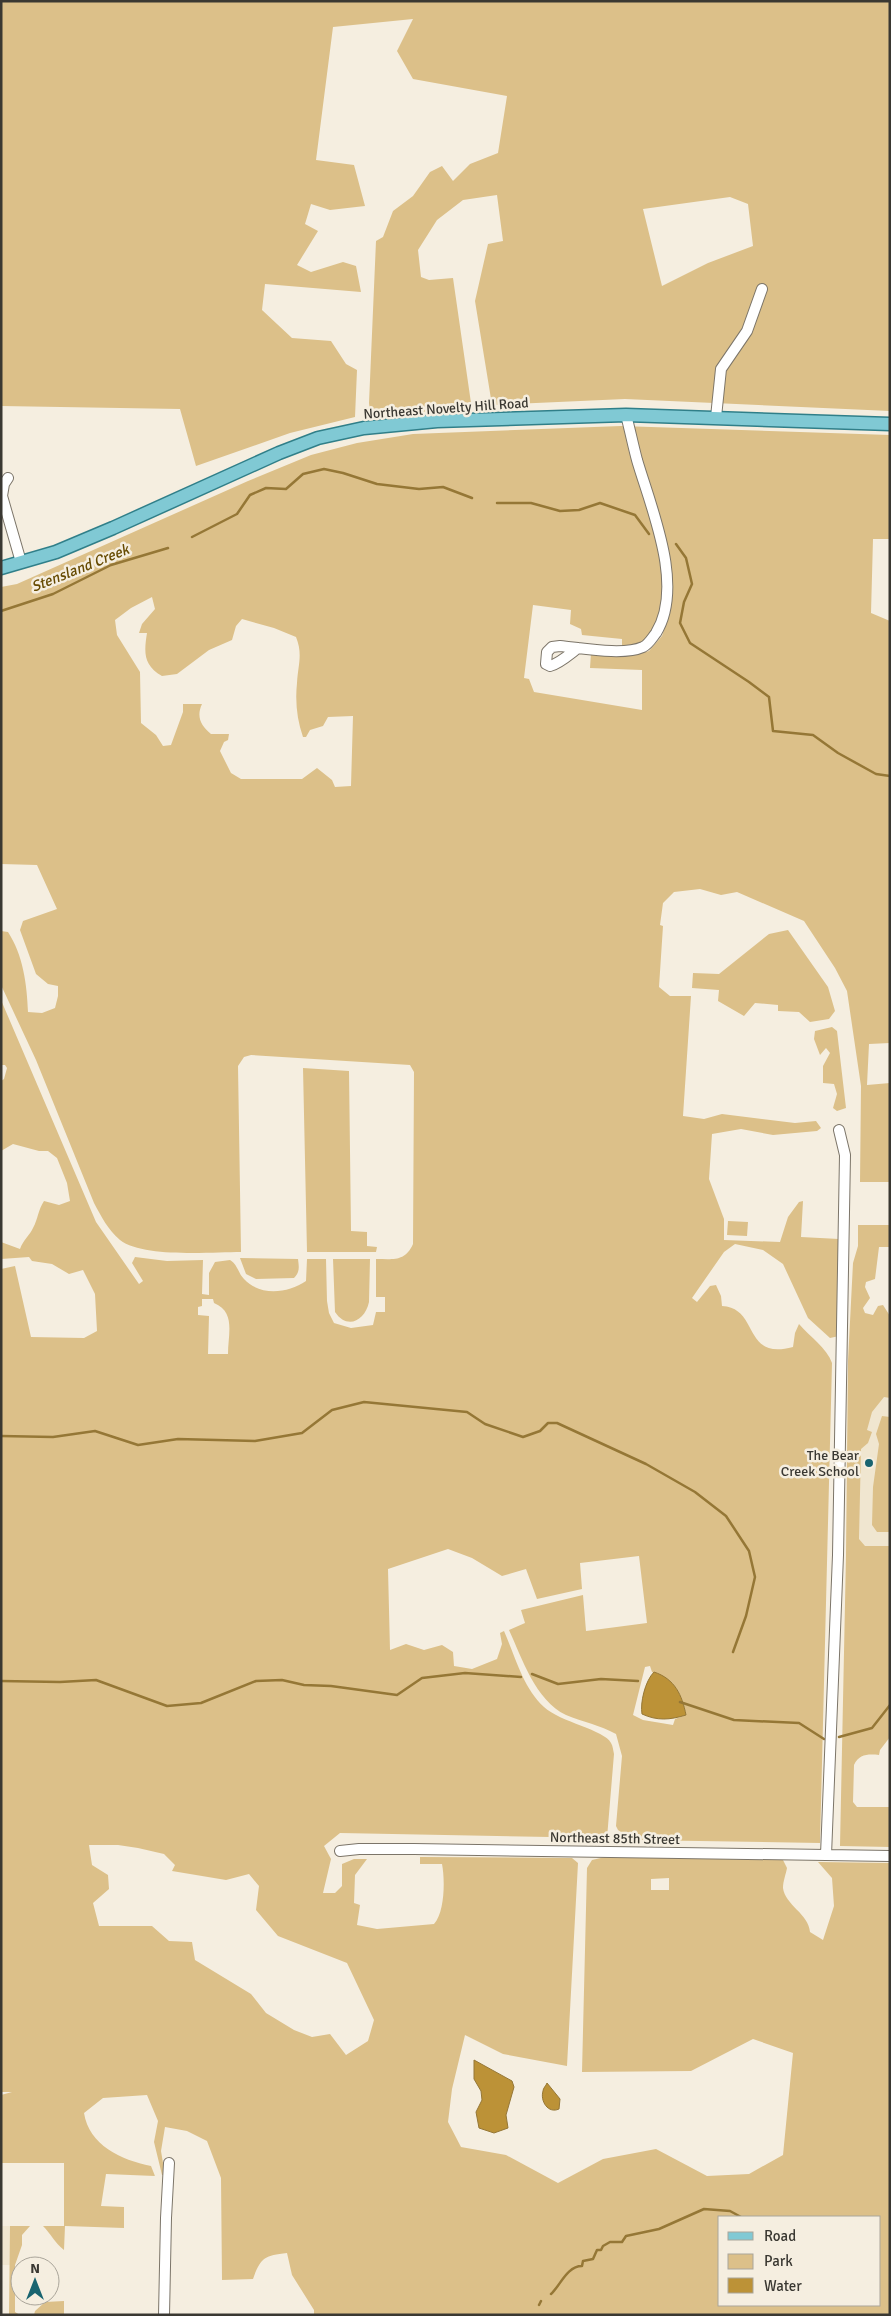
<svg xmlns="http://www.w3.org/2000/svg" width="891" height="2316" font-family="Signika,sans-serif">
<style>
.built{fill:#f0e6d0}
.green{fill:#dcc089;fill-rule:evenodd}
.water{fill:#bc9237;stroke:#957736}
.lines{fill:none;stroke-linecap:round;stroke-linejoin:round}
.stream{stroke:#957736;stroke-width:2.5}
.minor-casing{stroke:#7c7569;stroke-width:12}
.major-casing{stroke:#307f89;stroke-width:15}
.minor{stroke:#fff;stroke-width:10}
.major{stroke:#80c9d4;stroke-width:12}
.poi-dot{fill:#196470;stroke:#f5eee0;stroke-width:2}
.labels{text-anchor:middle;stroke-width:5;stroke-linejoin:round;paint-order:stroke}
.street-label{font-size:14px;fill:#3a3832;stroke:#f5eee0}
.poi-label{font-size:14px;fill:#3a3832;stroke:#f5eee0;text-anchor:end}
.water-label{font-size:15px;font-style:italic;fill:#664a00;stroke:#f5eee0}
</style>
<rect width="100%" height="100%" fill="#f5eee0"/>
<path class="built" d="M 850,1368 L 890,1370 L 890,1557 L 846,1555 Z
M 1,2226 L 10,2226 L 10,2265 L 1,2265 Z"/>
<path class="green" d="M 1,1 L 890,1 L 890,411 L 625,399 L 492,405 L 475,301 L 488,244 L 503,241 L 497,195 L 463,200 L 437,220 L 418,250 L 421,277 L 429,280 L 453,278 L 472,410 L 429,411 L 371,419 L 369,403 L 376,241 L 383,237 L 393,211 L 413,196 L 430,172 L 442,166 L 453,181 L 470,164 L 498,153 L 507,96 L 413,79 L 397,51 L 413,19 L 333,27 L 316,160 L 354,165 L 365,206 L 330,210 L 311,204 L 305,224 L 318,231 L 297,265 L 311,272 L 343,262 L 356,266 L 361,292 L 265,284 L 262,310 L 292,338 L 331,341 L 346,364 L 357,370 L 355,417 L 290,433 L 196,466 L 180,409 L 1,406 ZM 730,197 L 748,204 L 753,246 L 708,263 L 662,286 L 643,209 Z
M 621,426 L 890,435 L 890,539 L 873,539 L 871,613 L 890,621 L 890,1043 L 869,1044 L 867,1085 L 890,1083 L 890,1182 L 860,1182 L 861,1086 L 847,991 L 835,968 L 804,921 L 737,892 L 721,895 L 700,889 L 674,892 L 663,903 L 660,925 L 663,926 L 659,987 L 670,996 L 691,996 L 683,1116 L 704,1119 L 722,1114 L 795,1123 L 816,1121 L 821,1128 L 817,1131 L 773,1135 L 741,1129 L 712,1134 L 709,1179 L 724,1219 L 724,1240 L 780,1242 L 788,1217 L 799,1202 L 803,1201 L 801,1237 L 839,1239 L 839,1336 L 830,1338 L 808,1318 L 783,1264 L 763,1250 L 735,1244 L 724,1252 L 692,1298 L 697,1302 L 710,1286 L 716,1285 L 721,1296 L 722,1306 C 760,1308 742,1361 793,1347 L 795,1333 L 799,1324 C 810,1337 827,1348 832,1363 L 820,1843 L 634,1840 L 618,1830 L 616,1826 L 622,1756 L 616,1734 C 600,1725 583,1722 566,1715 C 535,1700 522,1658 509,1630 L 525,1623 L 521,1610 L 583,1595 L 586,1631 L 647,1623 L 639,1556 L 580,1563 L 582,1589 L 537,1599 L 526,1569 L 502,1576 L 472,1558 L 448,1549 L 388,1569 L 390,1650 L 406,1644 L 424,1650 L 442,1645 L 453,1652 L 454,1666 L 472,1669 L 497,1659 L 502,1644 L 500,1633 L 504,1631 C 515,1656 523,1688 544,1707 C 560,1722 605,1730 611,1743 C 613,1746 613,1750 614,1754 L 607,1838 L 340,1833 L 324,1846 L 331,1859 L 323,1893 L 335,1893 L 342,1886 L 342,1864 L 354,1859 L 367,1859 L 355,1875 L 354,1903 L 360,1905 L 357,1925 L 377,1929 L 434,1924 C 445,1912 445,1879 442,1864 L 420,1864 L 420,1857 L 572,1858 L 578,1863 L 567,2066 L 503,2054 L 465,2035 L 452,2089 L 448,2122 L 461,2147 L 506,2155 L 558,2183 L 603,2159 L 656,2149 L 707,2176 L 749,2174 L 783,2155 L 793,2053 L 753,2039 L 691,2071 L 582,2072 L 587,1868 L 592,1860 L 605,1857 L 783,1860 L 787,1868 C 786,1874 783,1881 783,1888 C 785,1905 809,1914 810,1932 L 823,1940 L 834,1906 L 832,1878 L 818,1862 L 890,1863 L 890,2315 L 314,2315 L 314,2310 L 292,2275 L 287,2253 C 264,2256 261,2257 253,2279 L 222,2280 L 221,2178 L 207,2141 L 187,2131 L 165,2127 L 161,2151 L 165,2175 L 162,2175 L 154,2142 L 158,2121 L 147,2095 L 103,2098 L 84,2113 C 89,2145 121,2160 151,2166 L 155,2176 L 106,2174 L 101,2206 L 124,2207 L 124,2228 L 65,2226 L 64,2250 C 55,2243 51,2234 43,2226 L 64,2226 L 64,2163 L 1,2163 L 1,2095 L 12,2092 L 1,2092 L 1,1269 L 15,1266 L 31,1337 L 84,1338 L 97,1331 L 95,1294 L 83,1270 L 69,1274 L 52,1264 L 32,1261 L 29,1257 L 1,1259 L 1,1242 L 20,1249 C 23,1240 30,1235 33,1228 C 38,1219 38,1210 44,1201 L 59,1205 L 70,1201 L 67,1183 L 57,1158 L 48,1151 L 39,1151 L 13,1144 L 1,1151 L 1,1081 L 4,1079 L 7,1068 L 5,1065 L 1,1065 L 1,1000 L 96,1222 L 139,1284 L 143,1281 L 132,1263 L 135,1257 L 167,1261 L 203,1260 L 202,1294 L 209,1295 L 209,1273 L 215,1262 L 230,1260 C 238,1265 238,1273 244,1279 C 261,1297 288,1293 306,1281 L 307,1259 L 326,1259 L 327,1301 L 329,1313 L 334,1323 L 351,1328 L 373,1325 L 376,1312 L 385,1312 L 385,1297 L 376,1297 L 376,1259 C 393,1259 405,1262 413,1244 L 414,1072 L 410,1065 L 251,1055 L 244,1057 L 238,1066 L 241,1252 C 211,1252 143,1258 120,1240 C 108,1230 101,1216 94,1203 L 36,1060 L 1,985 L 1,931 L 8,932 C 23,955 27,984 28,1012 L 42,1013 L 55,1008 L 58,996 L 58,986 L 48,984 L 36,974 L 20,930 L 23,921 L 57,909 L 37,865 L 1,864 L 1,587 L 17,584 L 248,481 L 311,455 L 357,443 L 413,434 ZM 664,589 L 669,615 L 662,636 L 649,651 L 638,654 L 591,653 L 590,668 L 642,670 L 642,710 L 534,692 L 529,679 L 524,678 L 533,605 L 571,610 L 570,624 L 581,629 L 582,635 L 622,639 L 622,646 C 655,650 660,613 664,589 ZM 152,597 L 155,609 L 142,624 L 139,633 L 147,633 C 144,652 143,665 162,676 L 177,674 L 209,650 L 232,640 L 236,626 L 242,619 L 274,628 L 296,637 C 303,654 298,665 297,683 C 295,702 297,720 303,737 L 306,737 L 310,730 L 323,726 L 328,717 L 353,716 L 351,786 L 335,787 L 332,780 L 317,768 L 302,779 L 241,779 L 231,773 L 220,751 L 224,742 L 228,740 L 229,734 L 211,734 C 201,726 196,717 202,704 L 183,704 L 183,712 L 171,745 L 163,746 L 156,735 L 141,723 L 140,672 L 117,635 L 115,620 L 131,608 ZM 202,1299 L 213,1299 L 214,1303 C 236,1312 228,1334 228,1354 L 208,1354 L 209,1316 L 198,1315 L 198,1307 L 202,1306 ZM 650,1666 L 652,1672 L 670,1681 L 686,1715 L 675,1719 L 673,1725 L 643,1720 L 633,1715 L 645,1667 ZM 89,1845 L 118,1845 L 138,1848 L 164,1854 L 175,1865 L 172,1871 L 226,1880 L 249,1874 L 259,1886 L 256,1910 L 278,1936 L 347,1963 L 374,2020 L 368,2041 L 346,2055 L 330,2034 L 312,2037 L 294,2030 L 266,2013 L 251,1994 L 195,1960 L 192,1942 L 169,1941 L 152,1926 L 99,1926 L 93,1903 L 109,1889 L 108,1875 L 92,1865 ZM 669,1878 L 669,1890 L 651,1890 L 651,1879 ZM 720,2217 L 880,2217 L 880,2305 L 720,2305 Z
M 788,930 L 828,987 L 835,1011 L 829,1019 L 810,1022 L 799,1012 L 778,1011 L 778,1005 L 755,1003 L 744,1016 L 718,1001 L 719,990 L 692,988 L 693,973 L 719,974 L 769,934 Z
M 832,1027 L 837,1031 L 846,1108 L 837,1111 L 833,1108 L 837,1094 L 834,1084 L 823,1083 L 823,1066 L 830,1053 L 826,1048 L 820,1055 L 814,1039 L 815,1031 Z
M 303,1068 L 349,1071 L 351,1231 L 367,1232 L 367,1246 L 377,1247 L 376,1252 L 307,1252 Z
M 728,1221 L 748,1222 L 747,1236 L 727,1235 Z
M 858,1225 L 890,1225 L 890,1247 L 879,1247 L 875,1279 L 866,1282 L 865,1287 L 870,1298 L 863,1308 L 865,1313 L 873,1315 L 878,1306 L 883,1305 L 890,1316 L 890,1398 L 884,1397 L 872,1412 L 867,1430 L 872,1432 L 868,1443 L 861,1449 L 859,1539 L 865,1546 L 890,1546 L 890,1737 L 880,1750 L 879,1755 C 868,1754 859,1754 854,1765 L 853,1802 L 857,1807 L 890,1807 L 890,1847 L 840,1846 L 846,1555 L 848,1361 L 853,1263 L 858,1246 Z
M 240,1258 L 298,1259 C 299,1267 300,1272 294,1278 L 256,1279 L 246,1274 Z
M 333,1259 L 370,1259 L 369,1302 C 365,1321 347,1330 335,1312 Z
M 882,1416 L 890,1417 L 890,1532 L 877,1532 L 872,1525 L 873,1487 L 879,1444 L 876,1434 Z
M 10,2226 L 30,2226 L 22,2235 L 22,2245 L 15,2265 L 15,2312 L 20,2315 L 9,2315 Z
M 64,2301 L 64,2315 L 34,2315 L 35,2311 L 45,2302 Z"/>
<path class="water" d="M 654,1672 C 675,1679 682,1695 686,1715 C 670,1720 657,1721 642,1714 C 640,1703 645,1681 654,1672 Z
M 474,2060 L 512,2081 L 514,2087 L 506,2115 L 508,2128 L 494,2133 L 479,2128 L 476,2112 L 482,2100 L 481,2091 L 474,2079 Z
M 547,2083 L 560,2099 L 559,2109 C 548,2114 540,2101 543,2091 C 543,2088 546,2086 547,2083 Z"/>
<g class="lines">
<path class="stream" d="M 497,503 L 531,503 L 560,511 L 579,510 L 600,503 L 635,515 L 649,534
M 192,537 L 237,514 L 250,495 L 266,488 L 286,489 L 303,474 L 324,469 L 343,473 L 377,484 L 419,489 L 443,487 L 472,498
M 676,544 L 686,558 L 692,584 L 684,602 L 680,623 L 690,643 L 749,682 L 769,697 L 773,731 L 813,735 L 838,753 L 876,774 L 890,776
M 1,611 L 53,594 L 111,565 L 168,548
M 1,1436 L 53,1437 L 95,1431 L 138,1445 L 178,1439 L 255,1441 L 302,1433 L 332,1410 L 364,1402 L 467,1412 L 485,1424 L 523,1437 L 540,1431 L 548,1423 L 557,1423 L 646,1464 L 695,1492 L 726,1516 L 749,1551 L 755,1577 L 746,1616 L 733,1652
M 532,1674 L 558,1684 L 601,1679 L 638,1681
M 1,1681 L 60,1682 L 96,1680 L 167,1706 L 201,1703 L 256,1681 L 282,1680 L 304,1685 L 331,1686 L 397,1695 L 422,1678 L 465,1673 L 521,1677
M 680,1702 L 734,1720 L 799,1723 L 824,1739
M 839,1737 L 872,1728 L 890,1705
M 551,2294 C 560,2286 567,2266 582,2266 L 583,2261 L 593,2259 L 597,2250 L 601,2250 L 603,2246 L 610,2242 L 622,2242 L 626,2236 L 659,2229 L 704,2209 L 730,2211 L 741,2217
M 539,2305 L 541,2301"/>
<defs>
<path id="minor" d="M 716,417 L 721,369 L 747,331 L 762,289
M 8,478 L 4,484 L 2,496 L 21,562
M 578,648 C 570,654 559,664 550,666 L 546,664 L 547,652 L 552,647 L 560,646 C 582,648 623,656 643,647 C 649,644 652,638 656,633 C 685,586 651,508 637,460 C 633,445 630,430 626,415
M 340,1851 L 359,1849 L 414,1849 L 890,1856
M 826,1855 L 838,1555 L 845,1155 L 839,1130
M 164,2315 L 166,2218 L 169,2163"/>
<path id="major" d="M 1,568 L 56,552 L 113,528 L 279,453 L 318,438 L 364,428 L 437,421 L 626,415 L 890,424"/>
</defs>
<use href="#minor" class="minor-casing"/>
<use href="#major" class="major-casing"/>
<use href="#minor" class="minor"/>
<use href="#major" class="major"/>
</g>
<circle class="poi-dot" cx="869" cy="1463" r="5"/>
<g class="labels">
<g class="street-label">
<text transform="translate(446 408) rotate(-4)" y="5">Northeast Novelty Hill Road</text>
<text transform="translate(615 1838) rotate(1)" y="5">Northeast 85th Street</text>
</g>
<g class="poi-label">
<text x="859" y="1460">The Bear<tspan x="859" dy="16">Creek School</tspan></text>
</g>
<g class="water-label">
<text transform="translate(80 568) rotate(-22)" y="5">Stensland Creek</text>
</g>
</g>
<rect width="891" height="2316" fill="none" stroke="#3a3832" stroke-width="5"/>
<rect x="718" y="2216" width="162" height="90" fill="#f5eee0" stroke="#aaa59a"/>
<rect x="728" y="2232" width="25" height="8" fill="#80c9d4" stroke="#aaa59a"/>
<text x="764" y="2241" font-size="15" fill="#3a3832">Road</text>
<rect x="728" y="2254" width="25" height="15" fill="#dcc089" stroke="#aaa59a"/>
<text x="764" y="2266" font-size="15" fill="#3a3832">Park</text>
<rect x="728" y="2278" width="25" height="15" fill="#bc9237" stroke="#aaa59a"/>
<text x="764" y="2291" font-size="15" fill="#3a3832">Water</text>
<g transform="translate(35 2281)"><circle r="24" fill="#f5eee0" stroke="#aaa59a"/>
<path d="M0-4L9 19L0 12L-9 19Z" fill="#196470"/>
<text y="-8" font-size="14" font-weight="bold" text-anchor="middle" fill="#3a3832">N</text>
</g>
</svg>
